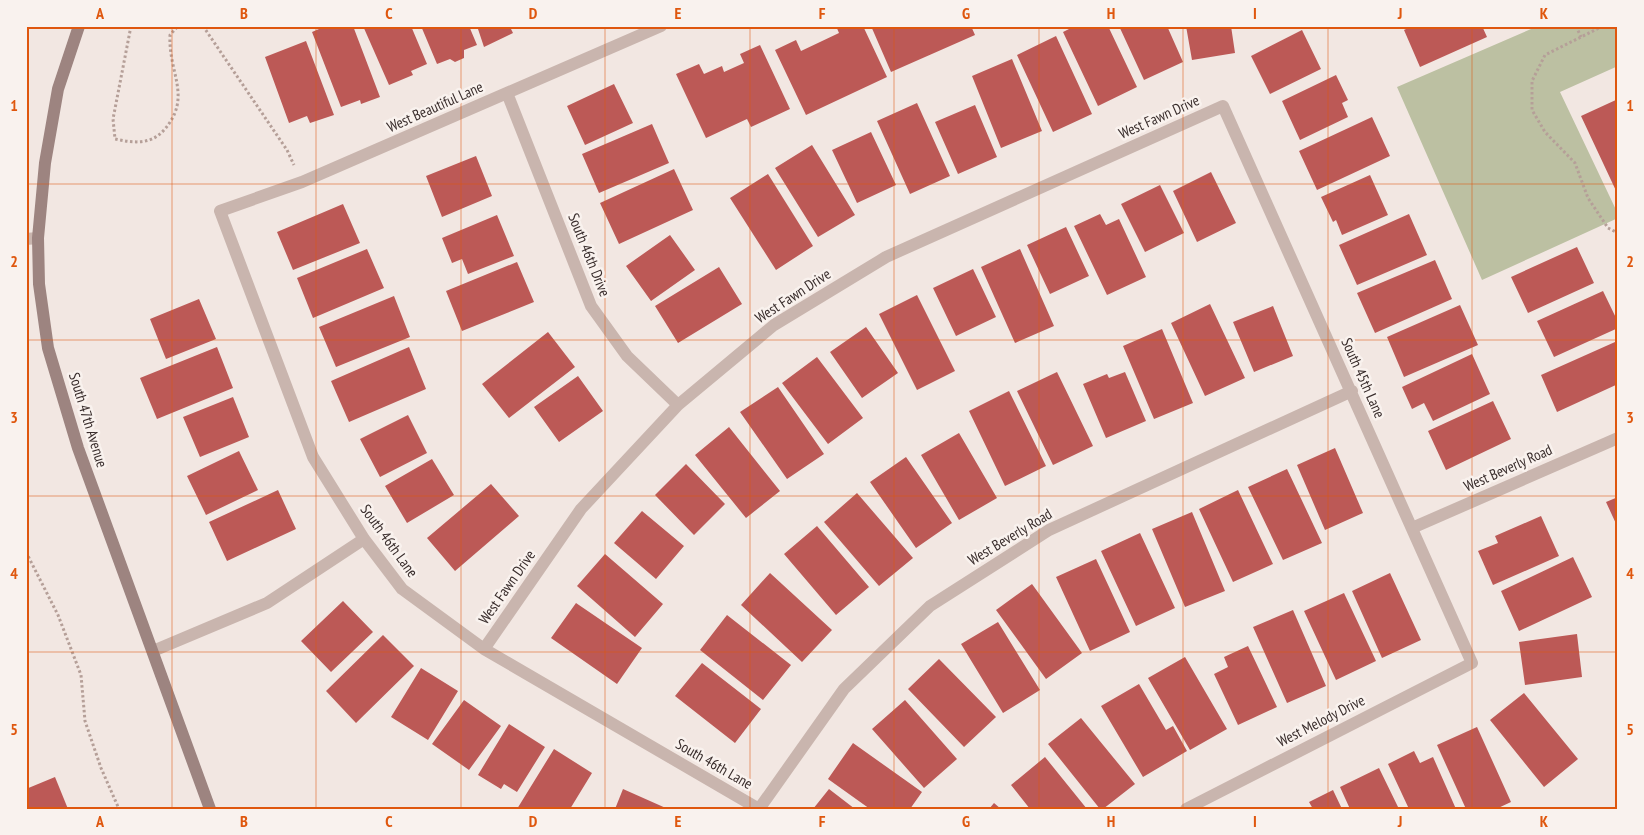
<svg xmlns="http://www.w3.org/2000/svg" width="1644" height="835" font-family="'PT Sans Narrow',sans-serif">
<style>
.green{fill:#bcc0a2}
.building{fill:#bc5956}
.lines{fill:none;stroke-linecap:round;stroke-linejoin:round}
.path{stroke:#b59f98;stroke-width:3;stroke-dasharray:2.5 2.5;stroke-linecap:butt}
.street{stroke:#c9b5ae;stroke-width:12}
.secondary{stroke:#9d8480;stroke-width:12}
.grid{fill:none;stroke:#df570e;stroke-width:1;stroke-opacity:0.55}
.labels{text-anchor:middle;stroke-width:5;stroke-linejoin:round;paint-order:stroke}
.street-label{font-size:15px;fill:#392d2c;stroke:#f9f2ee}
.neatline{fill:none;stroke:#df570e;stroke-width:2}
.grid-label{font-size:16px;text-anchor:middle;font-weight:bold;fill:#df570e}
</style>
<rect width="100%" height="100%" fill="#f2e7e2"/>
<path class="green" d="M 1538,26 L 1618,26 L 1618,66 L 1560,92 L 1618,214 L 1618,218 L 1482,280 L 1397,87 Z"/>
<path class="building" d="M 326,26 L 353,26 L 380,97 L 361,104 L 360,100 L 341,107 L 312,32 Z
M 363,26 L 411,26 L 427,64 L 411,71 L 413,75 L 389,85 Z
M 421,26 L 469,26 L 477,45 L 464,50 L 464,58 L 455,62 L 450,59 L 437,64 Z
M 477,26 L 523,26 L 515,29 L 512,28 L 511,29 L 513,33 L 484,47 Z
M 836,26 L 863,26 L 887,77 L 806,115 L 775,50 L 796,40 L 801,51 L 839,33 Z
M 871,26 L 971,26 L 975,35 L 891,72 Z
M 1075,26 L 1108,26 L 1137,87 L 1098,106 L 1063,32 Z
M 1119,26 L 1167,26 L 1183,62 L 1144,80 Z
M 1186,26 L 1231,26 L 1235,53 L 1192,60 Z
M 1412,26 L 1482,26 L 1487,37 L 1420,67 L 1404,30 Z
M 1302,30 L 1321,69 L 1270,94 L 1251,56 Z
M 1056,36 L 1092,114 L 1053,132 L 1017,55 Z
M 306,41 L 334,115 L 310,123 L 307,116 L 289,123 L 265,57 Z
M 760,45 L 790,109 L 751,127 L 747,119 L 706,138 L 676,74 L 699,64 L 704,74 L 722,66 L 724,72 L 744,63 L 740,54 Z
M 1012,59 L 1042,131 L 1001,148 L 972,76 Z
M 1336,75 L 1348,100 L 1342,103 L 1348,117 L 1300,140 L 1282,101 Z
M 614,84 L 633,123 L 585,145 L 567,106 Z
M 1618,99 L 1618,195 L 1581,116 Z
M 917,103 L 950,176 L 910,194 L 877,121 Z
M 975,105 L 997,157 L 958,174 L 935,122 Z
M 1372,117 L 1390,156 L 1317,190 L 1299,151 Z
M 652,124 L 669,163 L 599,193 L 582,154 Z
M 871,132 L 896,185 L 857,203 L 832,150 Z
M 812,145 L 855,215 L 818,237 L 775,168 Z
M 476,156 L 492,196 L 442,217 L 426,176 Z
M 674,169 L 693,210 L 619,244 L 600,203 Z
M 1211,172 L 1236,223 L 1197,242 L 1173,191 Z
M 768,174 L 813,246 L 776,270 L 730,198 Z
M 1370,175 L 1388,215 L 1342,235 L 1336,220 L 1333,222 L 1321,197 Z
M 1160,185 L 1184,233 L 1145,252 L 1121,204 Z
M 343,204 L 360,243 L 293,270 L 277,232 Z
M 1100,214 L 1106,225 L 1119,219 L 1146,277 L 1107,295 L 1074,226 Z
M 1409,214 L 1427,255 L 1357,285 L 1339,245 Z
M 497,215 L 514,256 L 468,274 L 462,259 L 452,263 L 442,238 Z
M 1066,227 L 1089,276 L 1050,294 L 1027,245 Z
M 670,235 L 695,270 L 651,301 L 626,266 Z
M 1577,247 L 1594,283 L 1528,313 L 1511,277 Z
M 367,249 L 384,288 L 313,318 L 297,278 Z
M 1020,249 L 1054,326 L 1015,343 L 981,267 Z
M 1435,260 L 1452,299 L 1375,333 L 1357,293 Z
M 517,262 L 534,302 L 462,331 L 446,291 Z
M 719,267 L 742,304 L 678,343 L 655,306 Z
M 973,269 L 996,317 L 956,336 L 933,288 Z
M 1603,291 L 1618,322 L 1618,328 L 1554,357 L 1537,321 Z
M 917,295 L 955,371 L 917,390 L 879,314 Z
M 394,296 L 410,337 L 336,367 L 319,327 Z
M 199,299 L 216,339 L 166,359 L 150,319 Z
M 1210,304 L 1245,378 L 1205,396 L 1171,323 Z
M 1460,305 L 1478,345 L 1404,377 L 1387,337 Z
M 1273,306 L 1293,356 L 1254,372 L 1233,322 Z
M 866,327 L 898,373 L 862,398 L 830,352 Z
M 1162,329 L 1193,403 L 1154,419 L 1123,346 Z
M 548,332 L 575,367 L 509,418 L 482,384 Z
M 1615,342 L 1618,348 L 1618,384 L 1557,412 L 1541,375 Z
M 217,347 L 233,388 L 157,419 L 140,378 Z
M 409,347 L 426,389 L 349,422 L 331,381 Z
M 1472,354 L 1490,394 L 1433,421 L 1424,403 L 1412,409 L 1402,387 Z
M 817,357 L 863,418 L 828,444 L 782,383 Z
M 1057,372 L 1093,446 L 1053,465 L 1017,391 Z
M 1125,372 L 1146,421 L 1106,438 L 1083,384 L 1107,374 L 1109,378 Z
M 578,376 L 603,411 L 559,442 L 534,407 Z
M 778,387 L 824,454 L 787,479 L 740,412 Z
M 1009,391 L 1046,466 L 1005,486 L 969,411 Z
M 233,397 L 249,437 L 200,457 L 183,417 Z
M 1493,401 L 1511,439 L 1446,470 L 1428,431 Z
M 408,415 L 427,453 L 380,477 L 360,439 Z
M 729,427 L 780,491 L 746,518 L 695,455 Z
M 959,433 L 997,498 L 959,520 L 921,455 Z
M 1335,448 L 1363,513 L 1325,530 L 1297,465 Z
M 239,451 L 258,490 L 206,515 L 187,476 Z
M 906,457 L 952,523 L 916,548 L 870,482 Z
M 432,459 L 454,495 L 407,523 L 385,486 Z
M 686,464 L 725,504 L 694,535 L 655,495 Z
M 1287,469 L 1322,543 L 1283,560 L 1248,487 Z
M 491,484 L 519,516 L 455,571 L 427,538 Z
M 278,490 L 296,529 L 227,561 L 209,522 Z
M 1238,490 L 1273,564 L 1233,582 L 1199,509 Z
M 857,493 L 913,558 L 879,586 L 824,522 Z
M 1618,497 L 1618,528 L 1606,502 Z
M 642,511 L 684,546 L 656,579 L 614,543 Z
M 1192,512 L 1225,591 L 1185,607 L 1152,529 Z
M 1541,516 L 1559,556 L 1493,585 L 1478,551 L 1498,543 L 1495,536 Z
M 817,526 L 869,587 L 836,615 L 784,554 Z
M 1140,533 L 1175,608 L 1136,626 L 1101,551 Z
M 605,554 L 663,604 L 635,637 L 577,586 Z
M 1573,557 L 1592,597 L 1519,631 L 1501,591 Z
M 1096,559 L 1130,632 L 1090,651 L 1056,577 Z
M 770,573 L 832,630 L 802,662 L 741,605 Z
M 1390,573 L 1421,640 L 1382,658 L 1352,591 Z
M 1032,584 L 1082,653 L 1046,679 L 996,610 Z
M 1344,593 L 1376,661 L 1336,680 L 1304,611 Z
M 343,601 L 373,632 L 331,672 L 301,641 Z
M 576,603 L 642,648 L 617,684 L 551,638 Z
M 1293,610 L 1326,686 L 1287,703 L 1253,627 Z
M 727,615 L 791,665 L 763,700 L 700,650 Z
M 998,622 L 1040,690 L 1003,713 L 961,644 Z
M 1577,634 L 1582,677 L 1525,685 L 1519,642 Z
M 383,635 L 414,666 L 356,723 L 326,691 Z
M 1248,646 L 1277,707 L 1238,725 L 1214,674 L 1228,667 L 1224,657 Z
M 1185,657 L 1227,729 L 1190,750 L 1148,678 Z
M 939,659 L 996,717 L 964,747 L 908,689 Z
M 702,663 L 761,709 L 735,743 L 675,696 Z
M 421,668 L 458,691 L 428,740 L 391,717 Z
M 1139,684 L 1166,730 L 1173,726 L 1187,751 L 1143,777 L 1101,706 Z
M 1524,693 L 1578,759 L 1544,787 L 1490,720 Z
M 464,700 L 501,726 L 469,770 L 432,744 Z
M 905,700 L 957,759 L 924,788 L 872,729 Z
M 1081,718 L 1135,784 L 1103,809 L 1100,809 L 1048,744 Z
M 509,724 L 545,747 L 517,792 L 504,784 L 501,789 L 478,775 Z
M 1477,727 L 1511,802 L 1496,809 L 1466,809 L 1437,745 Z
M 853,743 L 922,792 L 910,809 L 870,809 L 828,779 Z
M 554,749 L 592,773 L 570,809 L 517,809 Z
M 1414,751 L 1420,763 L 1433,757 L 1456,809 L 1409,809 L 1388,764 Z
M 1045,757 L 1087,809 L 1030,809 L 1011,785 Z
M 1379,768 L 1399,809 L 1350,809 L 1340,787 Z
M 55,777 L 68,809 L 26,809 L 26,789 Z
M 623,789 L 668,809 L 615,809 Z
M 829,789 L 855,809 L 813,809 Z
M 1333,790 L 1342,809 L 1313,809 L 1309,802 Z
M 994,803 L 1001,809 L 989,809 Z"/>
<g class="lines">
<path class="path" d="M 131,26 L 113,119 L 115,139 C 133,143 151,145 164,130 C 193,97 168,73 170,35 L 178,26
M 203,26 L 287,150 L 294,165
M 1576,26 L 1581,37
M 1603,26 L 1545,55 L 1532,81 L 1532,110 L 1545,132 L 1575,163 L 1588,198 L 1608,228 L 1618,233
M 26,552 L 58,615 L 81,675 L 85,721 L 101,768 L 119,809"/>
<path class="street" d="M 661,26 L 302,182 L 220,211 L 313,457 L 364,539 L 402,589 L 484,649 L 759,809
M 507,93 L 591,306 L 627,356 L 678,405
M 26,239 L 38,238
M 1412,528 L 1618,438
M 484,649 L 581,509 L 678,405 L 774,325 L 886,257 L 1223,106 L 1472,663 L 1186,809
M 153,651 L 267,603 L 364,539
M 759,809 L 844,689 L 930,606 L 1049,530 L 1352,391"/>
<path class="secondary" d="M 79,26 L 58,89 L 45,163 L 38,238 L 39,284 L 48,348 L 78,448 L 210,809"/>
</g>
<path class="grid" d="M 172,26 L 172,809M 316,26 L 316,809M 461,26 L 461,809M 605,26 L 605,809M 750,26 L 750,809M 894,26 L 894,809M 1039,26 L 1039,809M 1183,26 L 1183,809M 1328,26 L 1328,809M 1472,26 L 1472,809M 26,184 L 1618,184M 26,340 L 1618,340M 26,496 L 1618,496M 26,652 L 1618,652"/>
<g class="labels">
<g class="street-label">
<text transform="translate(435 107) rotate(-24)" y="5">West Beautiful Lane</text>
<text transform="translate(1159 117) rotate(-24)" y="5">West Fawn Drive</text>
<text transform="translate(589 255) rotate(68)" y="5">South 46th Drive</text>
<text transform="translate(793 296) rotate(-33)" y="5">West Fawn Drive</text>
<text transform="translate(1363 378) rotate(66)" y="5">South 45th Lane</text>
<text transform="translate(88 420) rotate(73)" y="5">South 47th Avenue</text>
<text transform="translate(1508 468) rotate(-24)" y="5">West Beverly Road</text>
<text transform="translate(1010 537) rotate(-31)" y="5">West Beverly Road</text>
<text transform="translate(389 541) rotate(54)" y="5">South 46th Lane</text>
<text transform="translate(507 587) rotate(-55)" y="5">West Fawn Drive</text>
<text transform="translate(1321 721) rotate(-27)" y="5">West Melody Drive</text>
<text transform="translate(714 764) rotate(30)" y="5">South 46th Lane</text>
</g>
</g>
<rect width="1644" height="835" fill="none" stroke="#f9f2ee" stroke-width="55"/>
<rect x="28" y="28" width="1588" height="780" class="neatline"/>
<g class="grid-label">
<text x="100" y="19">A</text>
<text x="244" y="19">B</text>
<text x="389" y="19">C</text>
<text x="533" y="19">D</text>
<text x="678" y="19">E</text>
<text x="822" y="19">F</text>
<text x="966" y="19">G</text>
<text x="1111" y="19">H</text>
<text x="1255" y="19">I</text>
<text x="1400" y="19">J</text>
<text x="1544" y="19">K</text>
<text x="14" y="111">1</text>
<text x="1630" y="111">1</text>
<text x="14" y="267">2</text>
<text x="1630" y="267">2</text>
<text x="14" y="423">3</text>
<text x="1630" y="423">3</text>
<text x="14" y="579">4</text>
<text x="1630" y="579">4</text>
<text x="14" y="735">5</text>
<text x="1630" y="735">5</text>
<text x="100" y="827">A</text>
<text x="244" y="827">B</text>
<text x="389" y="827">C</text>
<text x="533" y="827">D</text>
<text x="678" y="827">E</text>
<text x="822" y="827">F</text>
<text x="966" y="827">G</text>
<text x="1111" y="827">H</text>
<text x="1255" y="827">I</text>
<text x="1400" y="827">J</text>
<text x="1544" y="827">K</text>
</g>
</svg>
